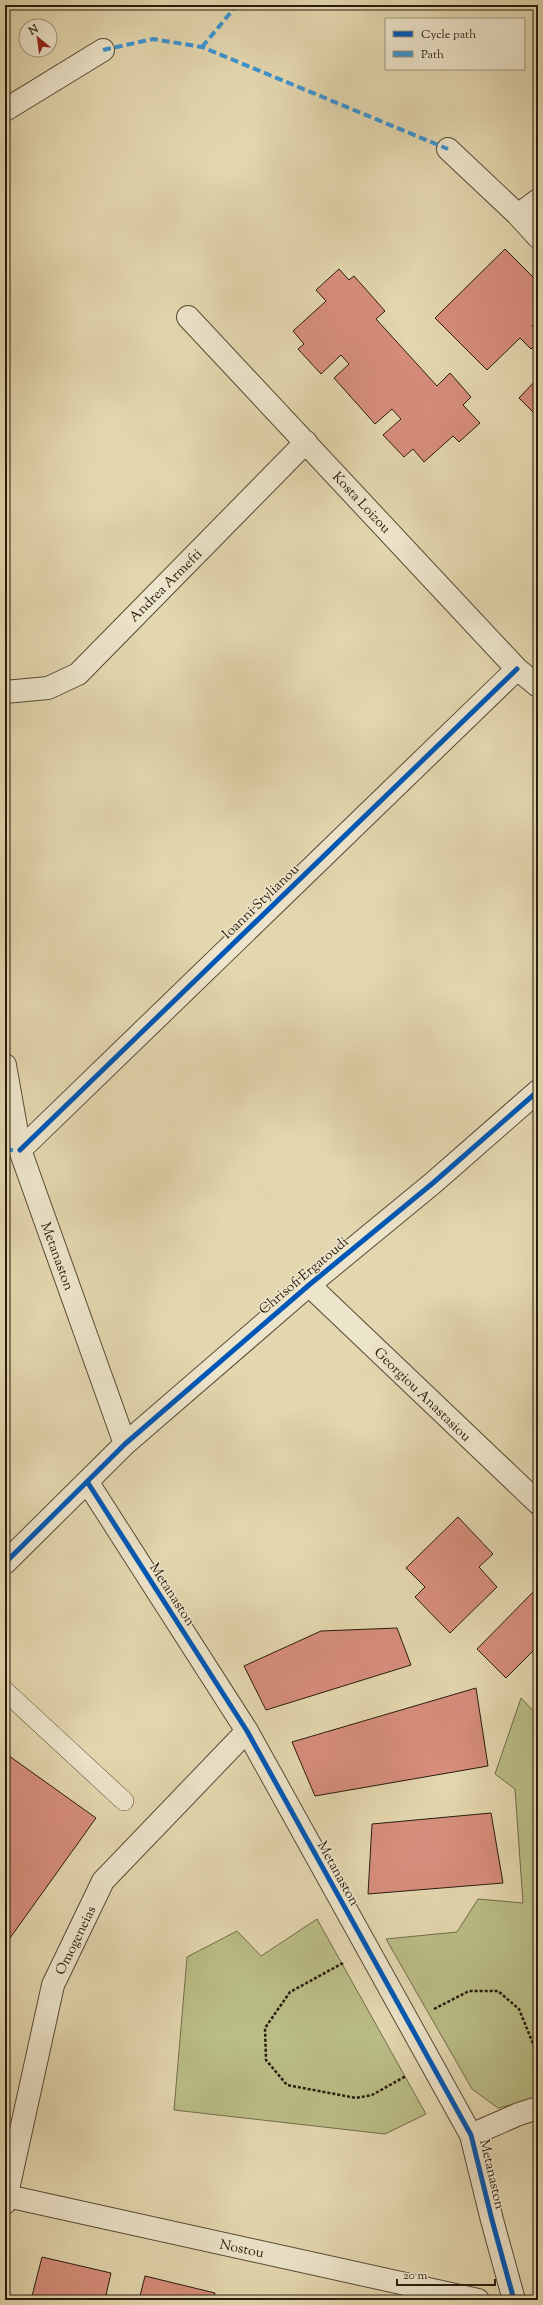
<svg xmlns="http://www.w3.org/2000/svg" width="543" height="2305" font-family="'Sorts Mill Goudy',serif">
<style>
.green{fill:#babd86;stroke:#716c4a}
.building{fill:#d78e7c;stroke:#281c0d}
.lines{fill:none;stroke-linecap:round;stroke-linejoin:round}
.lane-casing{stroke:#574b36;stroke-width:20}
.street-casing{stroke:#574b36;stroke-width:24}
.path{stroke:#281c0d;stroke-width:2.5;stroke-dasharray:3 2;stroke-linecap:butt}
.lane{stroke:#ede5cb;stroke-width:19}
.street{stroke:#ede5cb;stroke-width:22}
.quiet{stroke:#3c94d2;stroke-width:4;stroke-dasharray:8 4;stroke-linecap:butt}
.cycleway-casing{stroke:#ede5cb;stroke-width:8}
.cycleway{stroke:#0057b8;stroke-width:5}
.labels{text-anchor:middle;stroke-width:3;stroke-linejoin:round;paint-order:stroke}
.street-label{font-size:14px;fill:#281c0d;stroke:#ede5cb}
</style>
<rect width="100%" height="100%" fill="#e4d7af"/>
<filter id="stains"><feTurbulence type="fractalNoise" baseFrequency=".005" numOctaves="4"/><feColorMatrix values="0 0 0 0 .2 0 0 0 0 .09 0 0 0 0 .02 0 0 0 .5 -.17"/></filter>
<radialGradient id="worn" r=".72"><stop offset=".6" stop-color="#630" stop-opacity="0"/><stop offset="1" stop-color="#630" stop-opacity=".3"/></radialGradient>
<path class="green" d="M 521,1698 L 538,1716 L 538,2098 L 498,2108 L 472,2089 L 386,1939 L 457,1932 L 478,1899 L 523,1903 L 515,1789 L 495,1774 Z
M 317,1919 L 426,2114 L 385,2134 L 174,2110 L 187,1957 L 237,1931 L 261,1956 Z"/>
<path class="building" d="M 5,47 L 10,81 L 5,82 Z
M 505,249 L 538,282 L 538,320 L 532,326 L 538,332 L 538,342 L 531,349 L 520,338 L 487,370 L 435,318 Z
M 339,269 L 349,280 L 354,276 L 385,311 L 376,319 L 437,386 L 450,373 L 471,397 L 463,405 L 480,423 L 459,442 L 453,436 L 424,462 L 413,449 L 404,457 L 383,435 L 401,419 L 392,409 L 375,424 L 334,378 L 349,364 L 341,355 L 321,374 L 298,349 L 304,344 L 293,331 L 326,301 L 316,290 Z
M 538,378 L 538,417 L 519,398 Z
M 538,1462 L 538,1473 L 533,1468 Z
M 458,1517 L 493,1554 L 479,1567 L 497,1587 L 450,1633 L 415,1597 L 425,1587 L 406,1568 Z
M 538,1587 L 538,1646 L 506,1678 L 477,1649 Z
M 397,1628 L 411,1665 L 266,1710 L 244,1666 L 321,1631 Z
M 476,1688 L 488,1766 L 315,1796 L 292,1742 Z
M 5,1753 L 96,1818 L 5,1945 Z
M 491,1813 L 503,1883 L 368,1894 L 372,1824 Z
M 42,2257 L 111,2273 L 105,2300 L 31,2300 Z
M 145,2276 L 215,2293 L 213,2300 L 139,2300 Z"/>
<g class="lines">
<defs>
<path id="lane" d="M 5,1691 L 124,1801"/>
<path id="street" d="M 5,110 L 103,50
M 448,149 L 518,215 L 538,237
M 518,215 L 538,200
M 188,317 L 517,669 L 538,686
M 5,692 L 48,688 L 78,674 L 306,442
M 5,1065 L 20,1150 L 125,1444
M 20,1150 L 517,669
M 309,1285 L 538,1503
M 88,1483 L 247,1731 L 471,2135 L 492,2220 L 514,2300
M 5,1563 L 125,1444 L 309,1285 L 433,1183 L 538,1091
M 471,2135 L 519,2114 L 538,2108
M 7,2196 L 478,2300
M 5,2203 L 53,1985 L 103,1881 L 247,1731"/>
</defs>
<use href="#lane" class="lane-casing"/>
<use href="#street" class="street-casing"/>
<path class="path" d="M 343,1963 L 290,1992 L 265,2028 L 266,2060 L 287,2085 L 356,2098 L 372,2095 L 406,2076
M 434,2009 L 469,1991 L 498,1991 L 519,2009 L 538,2056"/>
<use href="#lane" class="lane"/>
<use href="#street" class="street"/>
<path class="quiet" d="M 202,47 L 237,5
M 103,50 L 153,39 L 202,47 L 448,149
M 5,1150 L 20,1150"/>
<defs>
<path id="cycleway" d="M 20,1150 L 517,669
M 88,1483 L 247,1731 L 471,2135 L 492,2220 L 514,2300
M 5,1563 L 125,1444 L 309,1285 L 433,1183 L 538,1091"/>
</defs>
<use href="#cycleway" class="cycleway-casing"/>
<use href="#cycleway" class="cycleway"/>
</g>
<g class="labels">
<g class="street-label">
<text transform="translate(362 502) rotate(47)" y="5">Kosta Loizou</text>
<text transform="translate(165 585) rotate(-45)" y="5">Andrea Armefti</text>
<text transform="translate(260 901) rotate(-44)" y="5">Ioanni Stylianou</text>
<text transform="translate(58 1256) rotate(70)" y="5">Metanaston</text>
<text transform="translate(303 1275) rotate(-40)" y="5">Chrisofi Ergatoudi</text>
<text transform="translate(423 1394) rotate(44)" y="5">Georgiou Anastasiou</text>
<text transform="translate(173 1594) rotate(57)" y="5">Metanaston</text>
<text transform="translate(339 1873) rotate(61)" y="5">Metanaston</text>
<text transform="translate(75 1940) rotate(-64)" y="5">Omogeneias</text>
<text transform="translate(493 2174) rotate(77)" y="5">Metanaston</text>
<text transform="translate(242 2248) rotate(12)" y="5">Nostou</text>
</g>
</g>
<rect width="543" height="2305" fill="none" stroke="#e4d7af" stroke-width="20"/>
<rect x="6" y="6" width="531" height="2293" fill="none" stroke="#281c0d" stroke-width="2"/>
<rect x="10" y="10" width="523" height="2285" fill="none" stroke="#281c0d"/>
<rect x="385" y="18" width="140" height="52" fill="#ede5cb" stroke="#9e957f"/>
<rect x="393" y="31" width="20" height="6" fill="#0057b8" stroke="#9e957f"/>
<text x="421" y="38" font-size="12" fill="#281c0d">Cycle path</text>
<rect x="393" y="51" width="20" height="6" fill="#3c94d2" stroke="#9e957f"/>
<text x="421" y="58" font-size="12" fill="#281c0d">Path</text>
<g transform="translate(38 38) rotate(331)"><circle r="19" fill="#ede5cb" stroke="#9e957f"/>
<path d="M0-3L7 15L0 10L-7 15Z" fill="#8f2418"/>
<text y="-6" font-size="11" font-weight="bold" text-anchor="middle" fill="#281c0d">N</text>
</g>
<path d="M397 2279v6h98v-6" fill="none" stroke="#281c0d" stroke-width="2"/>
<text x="403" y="2279" font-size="12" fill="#281c0d" stroke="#ede5cb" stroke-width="3" paint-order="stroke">20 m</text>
<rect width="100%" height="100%" filter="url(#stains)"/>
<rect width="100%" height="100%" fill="url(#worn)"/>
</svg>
